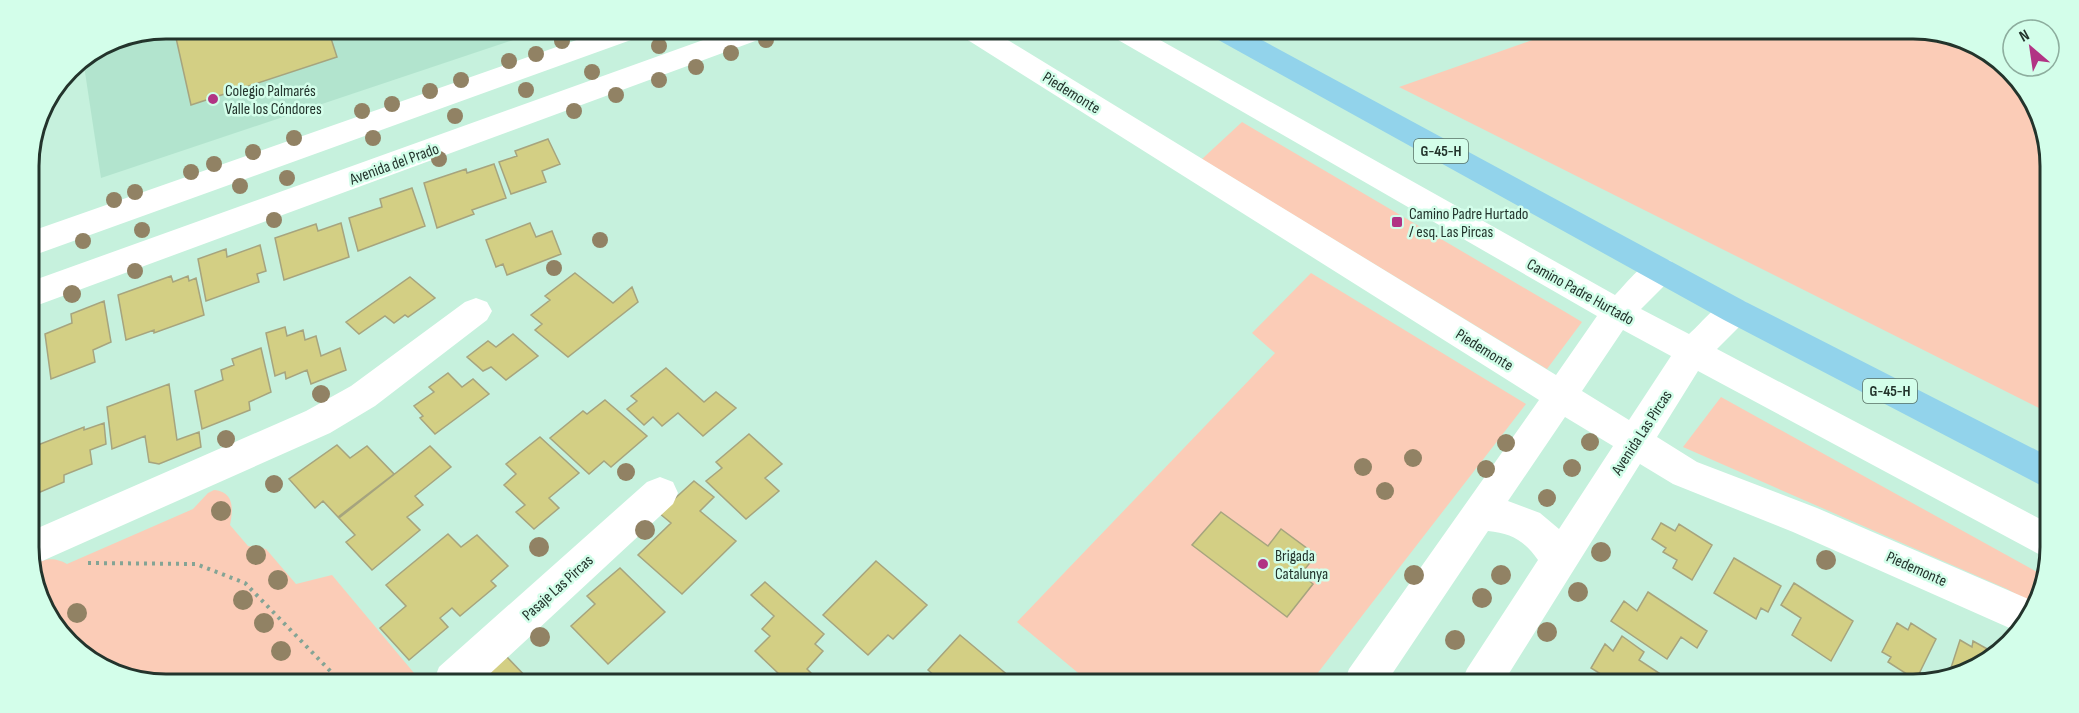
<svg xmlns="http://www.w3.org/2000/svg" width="2079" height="713" font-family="'Sofia Sans Condensed',sans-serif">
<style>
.built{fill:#b2e4ce}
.green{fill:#fbccb7}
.building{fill:#d3cf84;stroke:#a6a47e;stroke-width:1.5}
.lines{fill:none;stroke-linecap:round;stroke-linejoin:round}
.path{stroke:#84a495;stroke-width:4;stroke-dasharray:3 5;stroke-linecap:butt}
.minor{fill:#fff;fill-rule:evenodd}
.primary{fill:#92d3eb;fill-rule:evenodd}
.tree{fill:#918264}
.poi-dot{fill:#b13484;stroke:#d3feea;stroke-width:2}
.labels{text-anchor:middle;stroke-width:5;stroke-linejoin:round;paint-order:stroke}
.shield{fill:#d3feea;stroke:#587165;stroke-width:1.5}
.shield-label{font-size:15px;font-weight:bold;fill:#23342c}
.poi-label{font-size:16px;fill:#23342c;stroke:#d3feea;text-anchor:start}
.street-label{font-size:16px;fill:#23342c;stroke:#d3feea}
.rim{fill:none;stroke:#23342c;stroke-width:3}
</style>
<rect width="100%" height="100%" fill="#c6f1dd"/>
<path class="built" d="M 166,29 L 543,30 L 101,178 L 83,59 L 114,39 Z"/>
<path class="green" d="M 1555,32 L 1949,33 L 2016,75 L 2048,140 L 2047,412 L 1399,87 Z
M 1242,122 L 1567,313 L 1582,322 L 1547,369 L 1202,159 Z
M 1311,273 L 1526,404 L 1310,683 L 1089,682 L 1017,622 L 1275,353 L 1252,333 Z
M 1721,397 L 2046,577 L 2046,583 L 2032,603 L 2007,589 L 1683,447 Z
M 214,490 C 235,492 233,510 230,525 L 248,546 L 266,549 L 296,584 L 332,575 L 414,673 L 384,680 L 130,680 L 63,638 L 31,573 L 31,566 C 45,559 53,556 67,564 L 193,509 L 208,493 Z"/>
<path class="building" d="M 174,29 L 328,29 L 337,57 L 191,105 Z
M 548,139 L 560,164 L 542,171 L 546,182 L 511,194 L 499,162 L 517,156 L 515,151 Z
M 494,164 L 506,198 L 472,210 L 474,214 L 437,228 L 424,183 L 466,169 L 467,173 Z
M 412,188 L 425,226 L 358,251 L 349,218 L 382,207 L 380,199 Z
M 341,223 L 349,257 L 284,280 L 275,238 L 316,224 L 318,231 Z
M 530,223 L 536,237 L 552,231 L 561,254 L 507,275 L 503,264 L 496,267 L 486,240 Z
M 260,245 L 266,271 L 257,274 L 259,282 L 206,301 L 198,259 L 226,249 L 227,257 Z
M 575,273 L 613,303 L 632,287 L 638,302 L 568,357 L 535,330 L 542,324 L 531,315 L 550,300 L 545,296 Z
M 171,276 L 173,282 L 188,276 L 189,281 L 196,278 L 204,315 L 154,333 L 154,330 L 126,340 L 118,295 Z
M 410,277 L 435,298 L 408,317 L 405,315 L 394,323 L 385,316 L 359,334 L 346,322 Z
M 104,301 L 111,342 L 93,350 L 95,362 L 51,379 L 45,334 L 72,323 L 71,314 Z
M 285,327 L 287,336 L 303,330 L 305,340 L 316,336 L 321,356 L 340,348 L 346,370 L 311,384 L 307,370 L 286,379 L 285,372 L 275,376 L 266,333 Z
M 513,334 L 538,356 L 506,380 L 491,367 L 483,371 L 467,357 L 488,341 L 496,347 Z
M 34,339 L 39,372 L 30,376 L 30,341 Z
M 261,348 L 271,392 L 249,402 L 250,410 L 202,429 L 195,391 L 223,380 L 221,370 L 234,365 L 232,359 Z
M 666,368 L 704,402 L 716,392 L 736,408 L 703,436 L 678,413 L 662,426 L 653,417 L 644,425 L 627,409 L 637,401 L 631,396 Z
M 448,373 L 462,387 L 473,379 L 489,394 L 435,434 L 420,418 L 423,416 L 414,406 L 434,392 L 429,387 Z
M 169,384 L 177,440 L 199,432 L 201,447 L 159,464 L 149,462 L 145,436 L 112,449 L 107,407 Z
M 605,400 L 647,436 L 611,467 L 604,461 L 589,474 L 550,438 L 583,411 L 587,414 Z
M 104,423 L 106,444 L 90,450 L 92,464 L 64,475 L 64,482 L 31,496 L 30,448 L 84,427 L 84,430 Z
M 749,434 L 782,464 L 765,478 L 779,491 L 746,519 L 706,481 L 722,468 L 716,462 Z
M 540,437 L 579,473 L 549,498 L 559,508 L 534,529 L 516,512 L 525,505 L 504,485 L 516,474 L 506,464 Z
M 337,445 L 350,458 L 367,446 L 394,474 L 338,517 L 323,501 L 315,508 L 289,479 Z
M 430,446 L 451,467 L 415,496 L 423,505 L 407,517 L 420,530 L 372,570 L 346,542 L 355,535 L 339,518 Z
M 694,481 L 714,497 L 700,511 L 736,541 L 682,594 L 638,555 L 671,523 L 659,513 Z
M 1221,512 L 1268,546 L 1281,529 L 1316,555 L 1301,574 L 1313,584 L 1287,617 L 1192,545 Z
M 1661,523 L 1675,531 L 1679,524 L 1712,545 L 1692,580 L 1673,568 L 1677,560 L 1663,552 L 1666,548 L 1652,539 Z
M 448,534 L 461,547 L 477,535 L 508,566 L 491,581 L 496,586 L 460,616 L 452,608 L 440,618 L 448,627 L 409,660 L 380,628 L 406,606 L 386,585 Z
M 1734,558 L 1781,586 L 1768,612 L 1761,608 L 1756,619 L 1714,593 Z
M 876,561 L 927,605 L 893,639 L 888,635 L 868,655 L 823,615 Z
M 620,568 L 665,612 L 608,664 L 571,626 L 595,604 L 587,596 Z
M 765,582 L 824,634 L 815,644 L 823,651 L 807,669 L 816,678 L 813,681 L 774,681 L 780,675 L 755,651 L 770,636 L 762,629 L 774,616 L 751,595 Z
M 1794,583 L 1853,621 L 1831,661 L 1792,635 L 1801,618 L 1781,605 Z
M 1648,592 L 1707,631 L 1697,648 L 1681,637 L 1667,659 L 1611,621 L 1624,601 L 1637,611 Z
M 1897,623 L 1908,630 L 1911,623 L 1936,639 L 1916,680 L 1888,662 L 1891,657 L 1882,652 Z
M 960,635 L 1016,682 L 934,682 L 937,678 L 928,670 Z
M 1622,636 L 1644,652 L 1639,660 L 1662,675 L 1657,684 L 1615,683 L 1591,668 L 1605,644 L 1613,651 Z
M 1960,640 L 1972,647 L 1973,641 L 1998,655 L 1949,674 Z
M 505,655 L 530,681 L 484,681 L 489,677 L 485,672 Z"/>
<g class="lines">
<path class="path" d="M 88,563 L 196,564 L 245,583 L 339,680"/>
<path class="minor" d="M 605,30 L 645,30 L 642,36 L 29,257 L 29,232 Z
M 731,30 L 772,30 L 769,36 L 30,308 L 29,282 Z
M 960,31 L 993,31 L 1556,375 L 1597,316 L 1113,37 L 1110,31 L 1144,31 L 1615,295 C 1631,279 1647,253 1671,261 L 1676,270 L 1671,279 L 1641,309 L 1689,334 C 1706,319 1722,293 1746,302 L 1751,311 L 1746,320 L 1717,349 L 2046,522 L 2046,558 L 1698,371 L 1657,437 L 1697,462 L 1817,508 L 2033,601 L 2014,630 L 1793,532 L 1673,484 L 1640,464 L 1503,683 L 1461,683 L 1467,669 L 1538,560 C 1525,541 1511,533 1488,531 L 1386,683 L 1344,683 L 1349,669 L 1539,400 L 963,37 ZM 1623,330 L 1671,356 L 1629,420 L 1582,391 ZM 1565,417 L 1613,446 L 1559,529 L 1540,513 L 1508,501 Z
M 476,298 L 487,302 L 492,311 L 487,320 L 375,406 L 330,433 L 31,566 L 31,531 L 306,411 L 351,386 L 465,302 Z
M 660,477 L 673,482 L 678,493 L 673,504 L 482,681 L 434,680 L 439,667 L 647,482 Z"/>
<path class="primary" d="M 1210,31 L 1245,31 L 1746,302 L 2046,455 L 2046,488 L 1724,320 L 1213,37 Z"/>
</g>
<g class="tree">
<circle cx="766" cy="40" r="8"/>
<circle cx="562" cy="41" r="8"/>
<circle cx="659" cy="46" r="8"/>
<circle cx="731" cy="53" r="8"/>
<circle cx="536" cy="54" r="8"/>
<circle cx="509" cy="61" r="8"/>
<circle cx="696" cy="67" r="8"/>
<circle cx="592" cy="72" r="8"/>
<circle cx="461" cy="80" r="8"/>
<circle cx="659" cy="80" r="8"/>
<circle cx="526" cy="90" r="8"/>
<circle cx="430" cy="91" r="8"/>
<circle cx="616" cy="95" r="8"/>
<circle cx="392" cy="104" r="8"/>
<circle cx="362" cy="111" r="8"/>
<circle cx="574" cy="111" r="8"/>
<circle cx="455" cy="116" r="8"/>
<circle cx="294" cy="138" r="8"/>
<circle cx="373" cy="138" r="8"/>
<circle cx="253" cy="152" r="8"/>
<circle cx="439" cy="159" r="8"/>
<circle cx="214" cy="164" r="8"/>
<circle cx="191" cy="172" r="8"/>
<circle cx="287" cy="178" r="8"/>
<circle cx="240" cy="186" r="8"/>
<circle cx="135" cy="192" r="8"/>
<circle cx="114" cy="200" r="8"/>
<circle cx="274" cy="220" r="8"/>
<circle cx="142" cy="230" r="8"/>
<circle cx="600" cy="240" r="8"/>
<circle cx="83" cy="241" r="8"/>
<circle cx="554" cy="268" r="8"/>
<circle cx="135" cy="271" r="8"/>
<circle cx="72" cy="294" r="9"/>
<circle cx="321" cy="394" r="9"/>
<circle cx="226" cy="439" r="9"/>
<circle cx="1590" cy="442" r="9"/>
<circle cx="1506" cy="443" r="9"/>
<circle cx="1413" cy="458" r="9"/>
<circle cx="1363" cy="467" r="9"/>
<circle cx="1572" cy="468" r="9"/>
<circle cx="1486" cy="469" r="9"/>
<circle cx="626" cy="472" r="9"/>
<circle cx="274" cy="484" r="9"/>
<circle cx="1385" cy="491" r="9"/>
<circle cx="1547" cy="498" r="9"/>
<circle cx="221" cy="511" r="10"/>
<circle cx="645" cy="530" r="10"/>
<circle cx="539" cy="547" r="10"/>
<circle cx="1601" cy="552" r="10"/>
<circle cx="256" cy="555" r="10"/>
<circle cx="1826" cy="560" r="10"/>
<circle cx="1414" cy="575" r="10"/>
<circle cx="1501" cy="575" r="10"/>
<circle cx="278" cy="580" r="10"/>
<circle cx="1578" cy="592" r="10"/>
<circle cx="1482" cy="598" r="10"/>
<circle cx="243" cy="600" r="10"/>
<circle cx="77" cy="613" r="10"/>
<circle cx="264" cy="623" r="10"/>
<circle cx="1547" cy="632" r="10"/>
<circle cx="540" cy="637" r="10"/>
<circle cx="1455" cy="640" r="10"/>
<circle cx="281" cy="651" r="10"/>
</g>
<g class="poi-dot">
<circle cx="213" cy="99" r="6"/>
<rect x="1391" y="216" width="12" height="12" rx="3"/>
<circle cx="1263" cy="564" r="6"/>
</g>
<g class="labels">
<g class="shield">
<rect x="1414" y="139" width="54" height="24" rx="4.5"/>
<rect x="1863" y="379" width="54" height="24" rx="4.5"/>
</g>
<g class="shield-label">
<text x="1441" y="156">G-45-H</text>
<text x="1890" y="396">G-45-H</text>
</g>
<g class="poi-label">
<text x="225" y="96">Colegio Palmarés<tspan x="225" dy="18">Valle los Cóndores</tspan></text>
<text x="1409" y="219">Camino Padre Hurtado<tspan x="1409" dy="18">/ esq. Las Pircas</tspan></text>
<text x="1275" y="561">Brigada<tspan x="1275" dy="18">Catalunya</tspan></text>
</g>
<g class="street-label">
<text transform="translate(1072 92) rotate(32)" y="6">Piedemonte</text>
<text transform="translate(394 163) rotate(-20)" y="6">Avenida del Prado</text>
<text transform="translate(1581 291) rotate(29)" y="6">Camino Padre Hurtado</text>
<text transform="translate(1485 349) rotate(32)" y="6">Piedemonte</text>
<text transform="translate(1641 432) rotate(-57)" y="6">Avenida Las Pircas</text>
<text transform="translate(1917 568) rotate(24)" y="6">Piedemonte</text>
<text transform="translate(557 587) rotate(-42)" y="6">Pasaje Las Pircas</text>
</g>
</g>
<path d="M0 0H2079V713H0ZM166 39H1913A127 127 0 0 1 2040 166V547A127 127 0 0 1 1913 674H166A127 127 0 0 1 39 547V166A127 127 0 0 1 166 39Z" fill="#d3feea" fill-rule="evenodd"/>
<path class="rim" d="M166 39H1913A127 127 0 0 1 2040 166V547A127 127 0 0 1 1913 674H166A127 127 0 0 1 39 547V166A127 127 0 0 1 166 39Z"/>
<g transform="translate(2031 48) rotate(331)"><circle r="28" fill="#d3feea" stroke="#8dad9e" stroke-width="1.5"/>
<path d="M0-4.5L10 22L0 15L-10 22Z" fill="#b13484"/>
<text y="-9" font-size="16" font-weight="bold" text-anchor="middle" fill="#23342c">N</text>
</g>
</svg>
